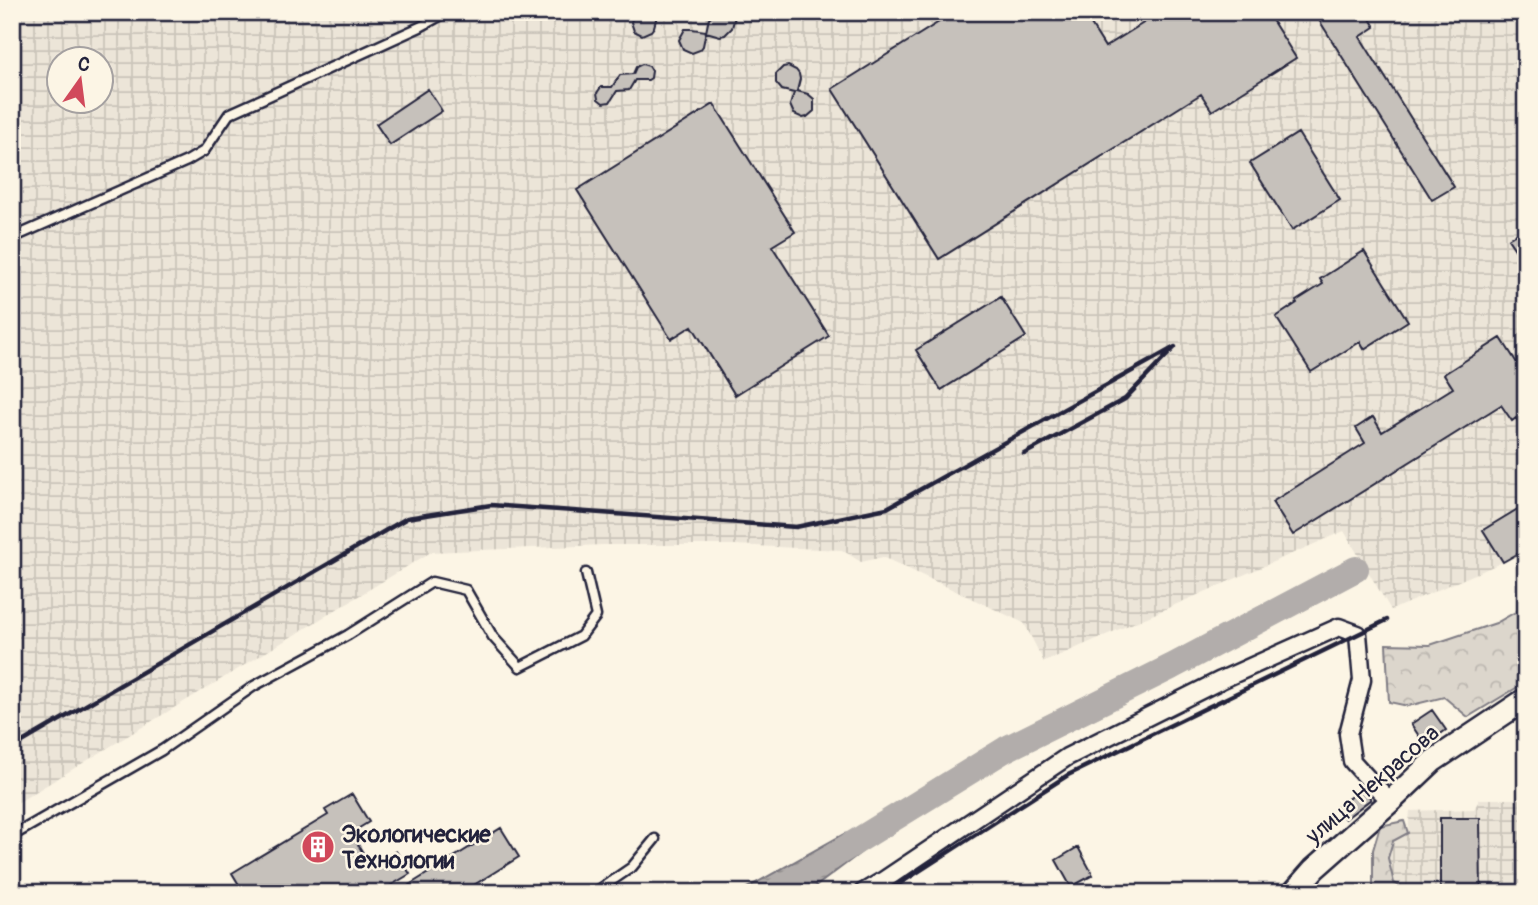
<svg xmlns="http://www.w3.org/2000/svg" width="1538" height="905" font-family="Pangolin,sans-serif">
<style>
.industrial{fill:url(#industrial-grid);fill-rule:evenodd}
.forest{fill:url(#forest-crowns);stroke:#7f7c84;stroke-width:2}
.water{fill:url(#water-rules);stroke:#78757e;stroke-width:2}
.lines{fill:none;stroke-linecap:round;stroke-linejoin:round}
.river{stroke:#b2adab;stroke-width:26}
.building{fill:#c6c1bb;stroke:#22223b;stroke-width:2}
.lane-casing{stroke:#22223b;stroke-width:13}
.street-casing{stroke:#22223b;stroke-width:21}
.secondary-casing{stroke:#22223b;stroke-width:26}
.lane{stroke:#fcf5e5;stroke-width:8}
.street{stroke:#fcf5e5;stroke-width:16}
.secondary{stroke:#fcf5e5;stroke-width:21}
.rail{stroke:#22223b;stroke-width:4.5}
.labels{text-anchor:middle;stroke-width:5;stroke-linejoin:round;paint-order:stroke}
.street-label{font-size:23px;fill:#22223b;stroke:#fcf5e5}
.poi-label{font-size:23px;font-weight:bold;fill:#22223b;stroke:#fcf5e5;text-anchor:start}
</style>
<defs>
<pattern id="industrial-grid" width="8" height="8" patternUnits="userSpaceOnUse" patternTransform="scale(1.75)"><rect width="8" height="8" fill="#ece5d8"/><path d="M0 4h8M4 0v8" fill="none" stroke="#cac4ba"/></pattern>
<pattern id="forest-crowns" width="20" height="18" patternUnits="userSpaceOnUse" patternTransform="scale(1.75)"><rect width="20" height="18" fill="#dcd6cc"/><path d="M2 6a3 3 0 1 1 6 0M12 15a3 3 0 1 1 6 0" fill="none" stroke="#bcb7b0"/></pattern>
<pattern id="water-rules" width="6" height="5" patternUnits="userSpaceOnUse" patternTransform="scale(1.75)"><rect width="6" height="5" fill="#b2adab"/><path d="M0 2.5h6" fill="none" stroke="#908c8c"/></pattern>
</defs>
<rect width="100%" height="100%" fill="#fcf5e5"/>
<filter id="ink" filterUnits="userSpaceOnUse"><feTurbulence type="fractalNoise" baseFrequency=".0143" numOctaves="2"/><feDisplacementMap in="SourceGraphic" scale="14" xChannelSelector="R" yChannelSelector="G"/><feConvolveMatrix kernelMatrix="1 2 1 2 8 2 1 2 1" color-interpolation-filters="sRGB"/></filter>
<g filter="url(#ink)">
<path class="industrial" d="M 12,12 L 1526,12 L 1526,549 L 1503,562 L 1391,610 L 1344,531 L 1044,662 L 1024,623 L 883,557 L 861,562 L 842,550 L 735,545 L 603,545 L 431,552 L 12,806 ZM 60,60 L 102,60 L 102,102 L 60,102 Z
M 1480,799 L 1526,799 L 1526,893 L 1413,893 L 1394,883 L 1388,858 L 1393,841 L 1408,833 L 1410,811 L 1474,809 Z"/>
<path class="forest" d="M 1526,606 L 1526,682 L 1468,717 L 1444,697 L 1408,706 L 1389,702 L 1386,644 L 1430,645 L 1496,623 Z
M 1404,821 L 1408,833 L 1393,841 L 1388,858 L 1394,883 L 1413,893 L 1373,893 L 1373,850 L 1380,826 Z"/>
<path class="water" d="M 860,831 L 867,848 L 807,893 L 738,893 L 844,834 Z"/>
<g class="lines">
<path class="river" d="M 773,893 L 1006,749 L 1171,667 L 1356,569"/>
</g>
<path class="building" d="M 635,12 L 658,12 L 654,27 L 651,31 L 642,35 L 634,31 L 631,22 Z
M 715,12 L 736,12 L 732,28 L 725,35 L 720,36 L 706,32 L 709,18 Z
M 955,12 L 1083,12 L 1105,47 L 1153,17 L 1150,12 L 1267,12 L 1296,58 L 1212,111 L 1201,94 L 939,259 L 832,89 Z
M 1314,12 L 1366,12 L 1375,27 L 1360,37 L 1454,187 L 1432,200 Z
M 685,29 L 692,29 L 706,31 L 703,46 L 700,50 L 692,53 L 683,49 L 679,40 Z
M 642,64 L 649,66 L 652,71 L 651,78 L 648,80 L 635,80 L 629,90 L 617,91 L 610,102 L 603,103 L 598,99 L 597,93 L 601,87 L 612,87 L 620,75 L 633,74 L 636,67 Z
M 788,66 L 796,70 L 799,74 L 800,79 L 797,91 L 808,94 L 814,99 L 814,111 L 807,117 L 803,118 L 794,114 L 790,105 L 794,93 L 782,90 L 776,83 L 776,74 L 783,67 Z
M 428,89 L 442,111 L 390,145 L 376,124 Z
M 714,104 L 795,232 L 772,246 L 829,336 L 735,395 L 692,326 L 671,339 L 577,190 Z
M 1298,133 L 1340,200 L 1292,230 L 1250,163 Z
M 1526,228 L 1526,266 L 1508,239 Z
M 1364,251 L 1408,321 L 1364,349 L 1360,342 L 1311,372 L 1276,317 L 1297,303 L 1296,301 L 1323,284 L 1320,279 Z
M 1001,297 L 1026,337 L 941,390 L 916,350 Z
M 1501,338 L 1526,377 L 1526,434 L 1516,418 L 1512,421 L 1501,405 L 1293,535 L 1272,502 L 1365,443 L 1356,428 L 1373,417 L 1382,432 L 1453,388 L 1444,374 Z
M 1526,504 L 1526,549 L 1503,562 L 1483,530 Z
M 1432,710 L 1446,730 L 1425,745 L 1411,724 Z
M 1362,788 L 1371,799 L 1345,819 L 1336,808 Z
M 352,794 L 369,822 L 351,833 L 371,866 L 396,851 L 410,874 L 378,893 L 244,893 L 232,873 L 328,815 L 325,810 Z
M 1440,818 L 1480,818 L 1481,893 L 1440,893 Z
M 501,828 L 519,857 L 461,893 L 413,893 L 409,885 Z
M 1078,847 L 1093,875 L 1071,887 L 1056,860 Z"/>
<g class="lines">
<defs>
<path id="lane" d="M 12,238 L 187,161 L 204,151 L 229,114 L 420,27 L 447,12
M 12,836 L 162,750 L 254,686 L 348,635 L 432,582 L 466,590 L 493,637 L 520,667 L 581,636 L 596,616 L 586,573
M 594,893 L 632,867 L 655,839"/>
<path id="street" d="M 862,893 L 884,880 L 1067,757 L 1221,680 L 1339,627 L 1358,634 L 1362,680 L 1348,734 L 1352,761 L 1370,781 L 1391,801"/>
<path id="secondary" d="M 1293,893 L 1314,869 L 1391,801 L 1433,761 L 1526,699"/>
</defs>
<use href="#lane" class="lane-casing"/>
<use href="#street" class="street-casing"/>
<use href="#secondary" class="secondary-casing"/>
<use href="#lane" class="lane"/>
<use href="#street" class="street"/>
<use href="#secondary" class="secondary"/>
<path class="rail" d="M 12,748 L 407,518 L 491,505 L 796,527 L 887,508 L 1175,347 L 1125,399 L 1024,454
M 885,893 L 1068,775 L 1387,620"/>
</g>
</g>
<defs>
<symbol id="building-disc" viewBox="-11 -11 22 22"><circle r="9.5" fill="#d1495b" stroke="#fcf5e5"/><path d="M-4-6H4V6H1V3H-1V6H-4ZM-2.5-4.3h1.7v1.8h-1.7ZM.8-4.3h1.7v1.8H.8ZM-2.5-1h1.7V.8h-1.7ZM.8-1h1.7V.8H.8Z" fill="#fff"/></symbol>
</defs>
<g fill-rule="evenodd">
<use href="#building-disc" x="299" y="828" width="38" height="38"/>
</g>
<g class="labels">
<g class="street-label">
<text transform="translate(1372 784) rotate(-41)" y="8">улица Некрасова</text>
</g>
<g class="poi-label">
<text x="342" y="842">Экологические<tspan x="342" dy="26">Технологии</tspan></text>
</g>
</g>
<rect width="1538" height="905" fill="none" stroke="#fcf5e5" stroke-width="42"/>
<rect x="21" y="21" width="1496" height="863" fill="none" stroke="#22223b" stroke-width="2.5" filter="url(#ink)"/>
<g transform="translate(80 80) rotate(14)"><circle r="33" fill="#fcf5e5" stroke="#a5a1a1" stroke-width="2"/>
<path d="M0-5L12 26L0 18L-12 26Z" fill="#d1495b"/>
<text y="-10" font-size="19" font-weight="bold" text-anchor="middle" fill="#22223b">С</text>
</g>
</svg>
